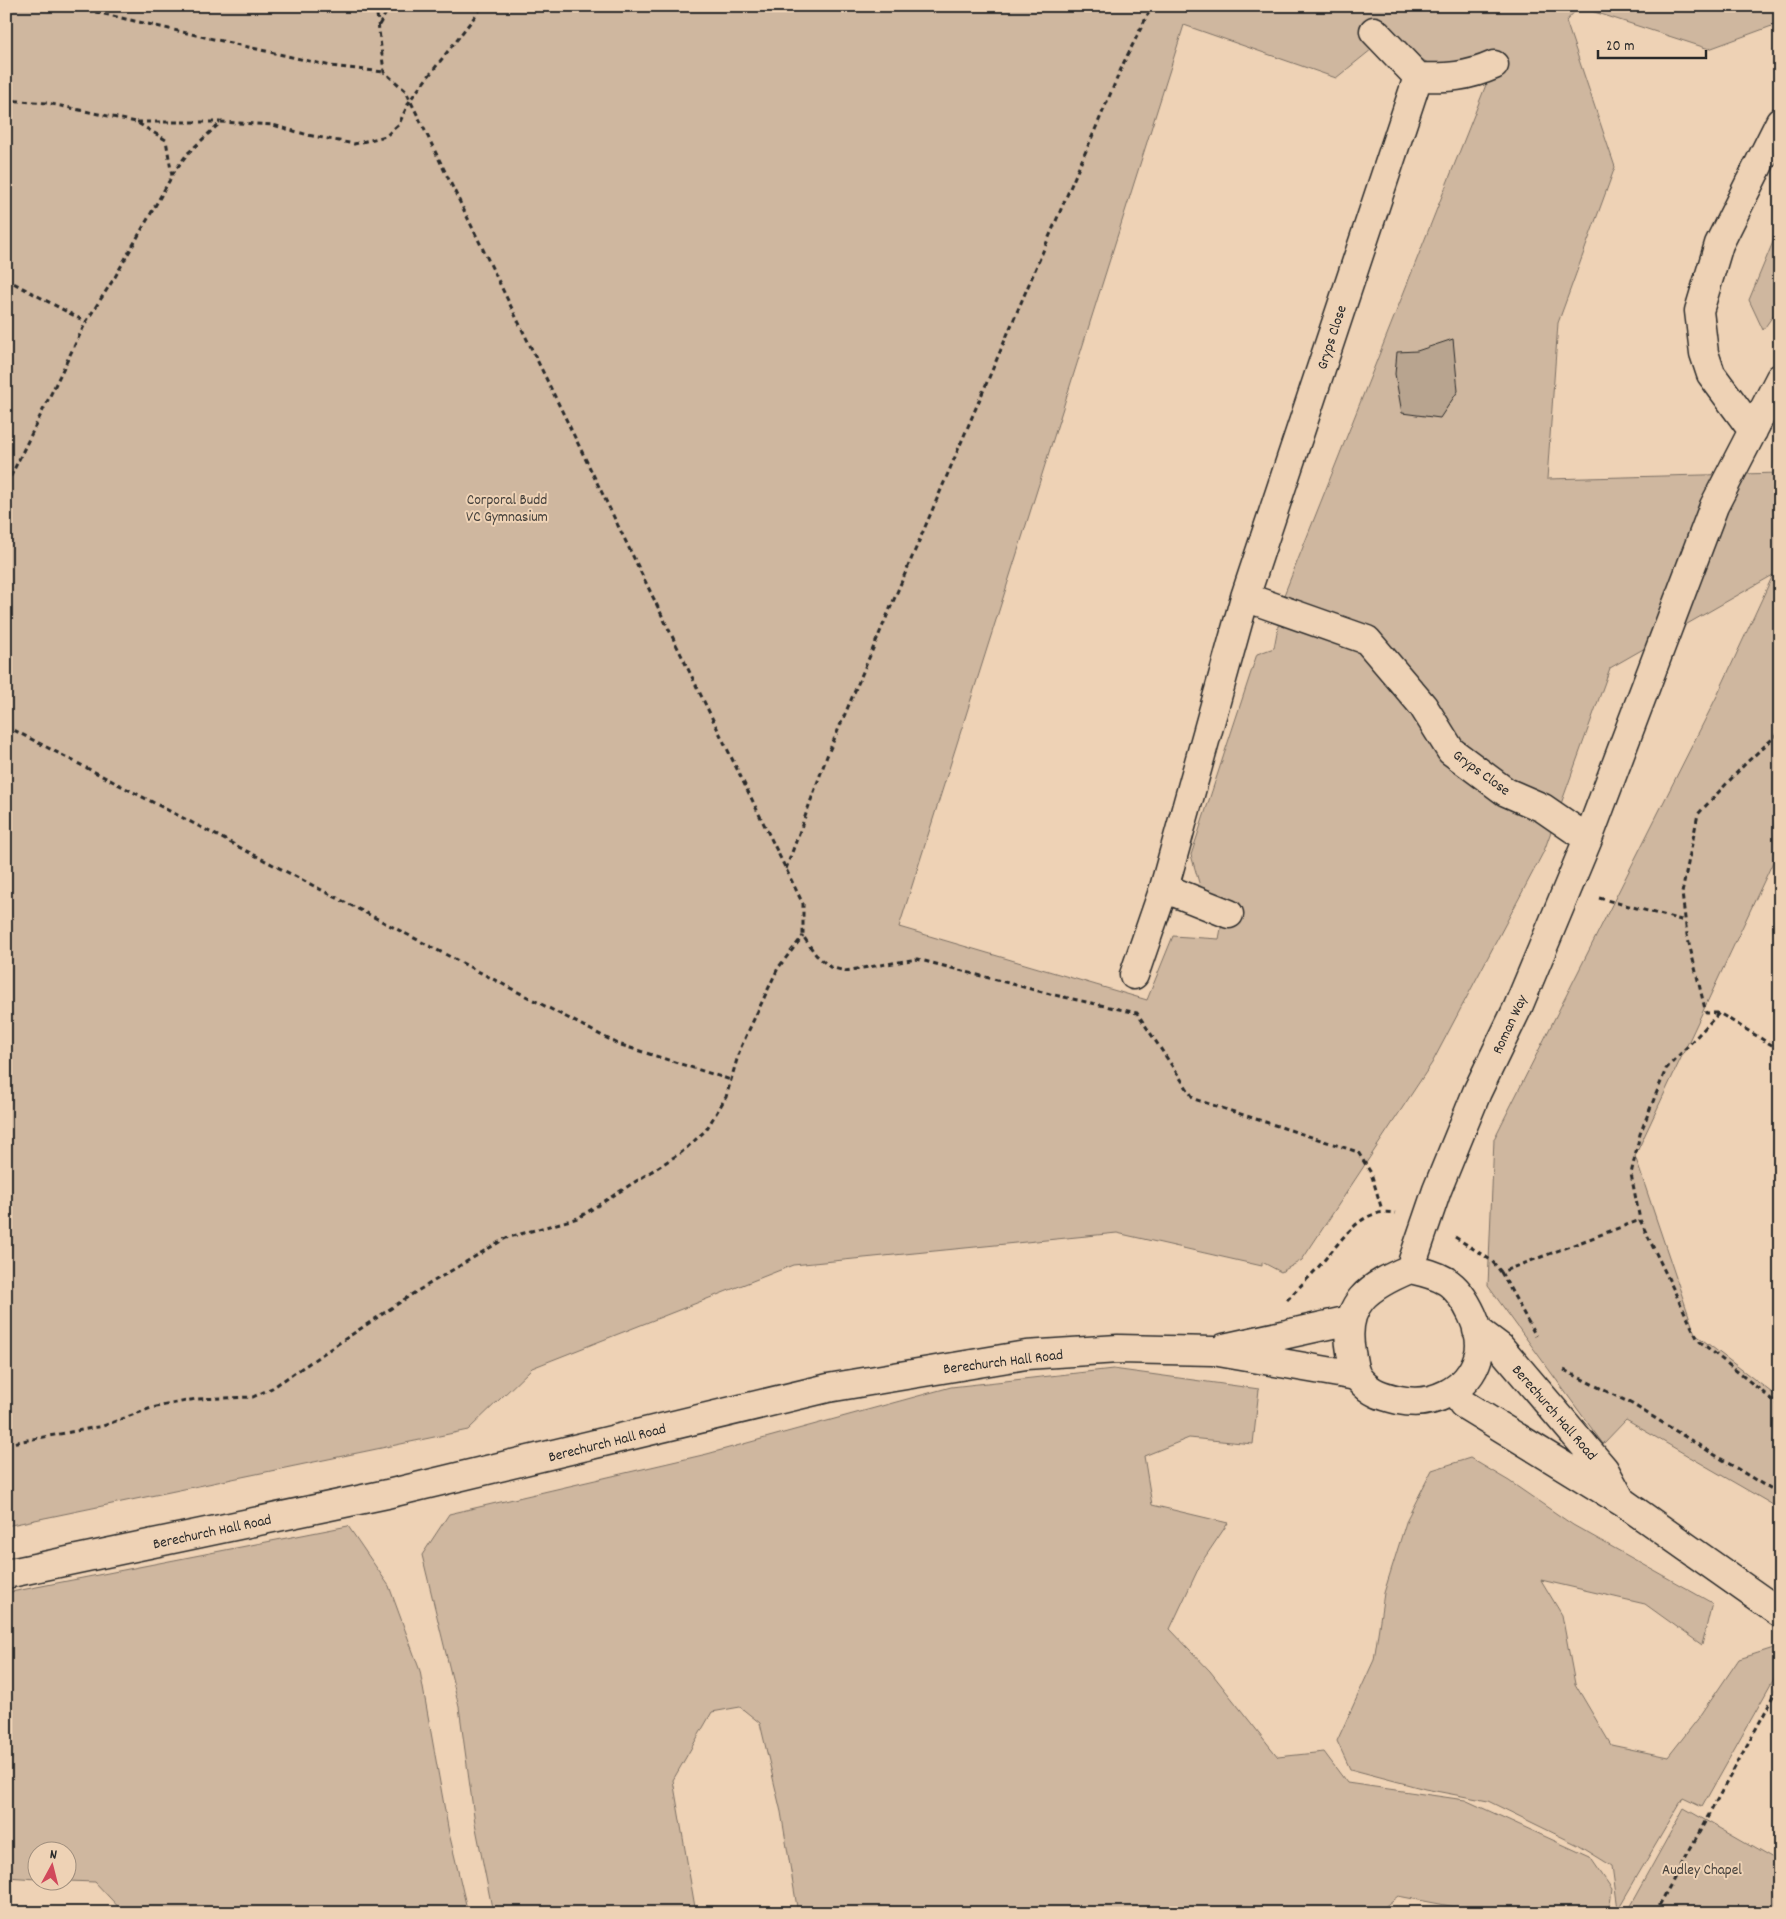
<svg xmlns="http://www.w3.org/2000/svg" width="1786" height="1919" font-family="Dekko,sans-serif">
<style>
.green{fill:#cfb79f;stroke:#7d7165;fill-rule:evenodd}
.building{fill:#b8a48f;stroke:#2b2b2b}
.lines{fill:none;stroke-linecap:round;stroke-linejoin:round}
.minor-casing{stroke:#2b2b2b;stroke-width:31}
.path{stroke:#2b2b2b;stroke-width:3;stroke-dasharray:5 4;stroke-linecap:butt}
.minor{stroke:#eed2b5;stroke-width:28}
.labels{text-anchor:middle;stroke-width:4;stroke-linejoin:round;paint-order:stroke}
.street-label{font-size:15px;fill:#2b2b2b;stroke:#eed2b5}
.park-label{font-size:15px;fill:#44403c;stroke:#eed2b5}
</style>
<rect width="100%" height="100%" fill="#eed2b5"/>
<filter id="ink" filterUnits="userSpaceOnUse"><feTurbulence type="fractalNoise" baseFrequency=".02" numOctaves="2"/><feDisplacementMap in="SourceGraphic" scale="10" xChannelSelector="R" yChannelSelector="G"/><feConvolveMatrix kernelMatrix="1 2 1 2 8 2 1 2 1" color-interpolation-filters="sRGB"/></filter>
<g filter="url(#ink)">
<path class="green" d="M 6,6 L 1780,6 L 1780,23 L 1709,49 L 1579,7 L 1566,21 L 1615,167 L 1558,323 L 1547,479 L 1780,473 L 1780,847 L 1635,1156 L 1695,1334 L 1780,1399 L 1780,1509 L 1626,1420 L 1603,1444 L 1488,1286 L 1494,1139 L 1717,696 L 1773,575 L 1610,668 L 1544,851 L 1432,1063 L 1302,1260 L 1281,1272 L 1262,1262 L 1262,1266 L 1117,1233 L 793,1265 L 532,1368 L 468,1430 L 6,1526 ZM 1184,25 L 1336,78 L 1387,37 L 1450,77 L 1497,57 L 1284,595 L 1274,648 L 1257,654 L 1191,855 L 1202,893 L 1225,907 L 1219,939 L 1173,936 L 1147,1000 L 899,927 Z
M 1780,225 L 1780,306 L 1763,330 L 1749,300 Z
M 1113,1369 L 1259,1389 L 1253,1444 L 1189,1438 L 1144,1456 L 1152,1505 L 1228,1523 L 1201,1563 L 1170,1629 L 1210,1671 L 1278,1757 L 1324,1752 L 1347,1783 L 1465,1800 L 1590,1857 L 1612,1889 L 1609,1913 L 1487,1913 L 1398,1896 L 1377,1913 L 798,1913 L 781,1812 L 760,1723 L 740,1707 L 712,1712 L 673,1780 L 696,1913 L 493,1913 L 475,1823 L 459,1707 L 422,1555 L 449,1514 L 707,1454 L 951,1387 Z
M 1470,1458 L 1509,1481 L 1573,1525 L 1712,1603 L 1702,1645 L 1645,1604 L 1541,1580 L 1562,1615 L 1575,1684 L 1611,1745 L 1668,1757 L 1701,1715 L 1739,1659 L 1780,1646 L 1780,1668 L 1702,1807 L 1683,1798 L 1618,1909 L 1612,1866 L 1578,1845 L 1488,1801 L 1425,1789 L 1350,1769 L 1337,1741 L 1374,1660 L 1384,1593 L 1407,1519 L 1432,1470 Z
M 348,1526 L 389,1586 L 420,1671 L 449,1833 L 468,1913 L 124,1913 L 95,1882 L 68,1881 L 68,1852 L 38,1852 L 37,1879 L 6,1877 L 6,1593 Z
M 1684,1808 L 1780,1863 L 1780,1913 L 1626,1913 Z"/>
<path class="building" d="M 1453,339 L 1458,391 L 1440,418 L 1402,413 L 1395,374 L 1397,352 L 1417,351 Z"/>
<g class="lines">
<defs>
<path id="minor" d="M 1374,31 L 1418,77
M 1494,65 C 1467,77 1448,78 1418,77 L 1245,597 L 1367,640 L 1423,706 L 1451,751 L 1506,792 L 1543,808 L 1588,839
M 1753,431 L 1711,374 L 1704,353 L 1699,311 L 1719,244 L 1780,122
M 1164,888 L 1229,914
M 1134,975 L 1164,888 L 1245,597
M 1410,1269 L 1437,1190 L 1477,1092 L 1518,1007 L 1588,839 L 1714,506 L 1780,378
M 1410,1269 C 1423,1272 1434,1274 1446,1281 C 1465,1293 1486,1334 1478,1357 C 1468,1391 1431,1407 1399,1400 C 1382,1396 1371,1393 1360,1380 C 1353,1373 1353,1361 1351,1352 C 1342,1303 1369,1286 1410,1269 Z
M 1477,1330 L 1501,1348 L 1604,1469 L 1621,1500
M 1224,1348 L 1350,1320
M 1454,1391 L 1463,1404 L 1624,1503 L 1780,1613
M 6,1574 L 387,1494 L 828,1388 L 1026,1355 L 1118,1349 L 1213,1351 L 1356,1376"/>
</defs>
<use href="#minor" class="minor-casing"/>
<path class="path" d="M 69,6 L 331,66 L 384,72
M 376,6 L 384,72 L 406,91 L 410,100 L 803,904 L 803,936 L 816,955 L 830,967 L 845,971 L 917,959 L 1050,994 L 1137,1013 L 1194,1099 L 1358,1152 L 1371,1173 L 1382,1210
M 379,25 L 390,6
M 6,100 L 47,103 L 136,122 L 166,140 L 172,176 L 115,277 L 86,322 L 6,486
M 137,122 L 220,122
M 172,175 L 187,154 L 221,122 L 273,125 L 308,135 L 354,144 L 386,136 L 399,124 L 410,100 L 483,6
M 6,279 L 86,322
M 6,726 L 618,1044 L 731,1080
M 786,869 L 827,756 L 1124,62 L 1152,6
M 1599,898 L 1685,921
M 1718,1013 L 1706,1013 L 1687,935 L 1682,893 L 1698,814 L 1746,763 L 1780,732
M 1780,1050 L 1719,1013 L 1666,1069 L 1640,1134 L 1631,1174 L 1640,1220 L 1698,1340 L 1780,1406
M 1455,1237 L 1492,1261 L 1501,1272 L 1640,1220
M 1501,1272 L 1536,1336
M 1287,1300 C 1300,1286 1314,1273 1326,1258 C 1345,1236 1363,1207 1395,1213
M 1564,1370 L 1632,1404 L 1780,1495
M 6,1444 L 103,1426 L 151,1408 L 196,1399 L 253,1397 L 272,1388 L 414,1293 L 506,1238 L 578,1218 L 682,1152 L 706,1130 L 726,1097 L 740,1049 L 778,968 L 803,936
M 1655,1913 L 1780,1685"/>
<use href="#minor" class="minor"/>
</g>
</g>
<g class="labels">
<g class="street-label">
<text transform="translate(1331 337) rotate(-72)" y="5">Gryps Close</text>
<text transform="translate(1482 772) rotate(36)" y="5">Gryps Close</text>
<text transform="translate(1509 1024) rotate(-65)" y="5">Roman Way</text>
<text transform="translate(1003 1361) rotate(-7)" y="5">Berechurch Hall Road</text>
<text transform="translate(1555 1412) rotate(49)" y="5">Berechurch Hall Road</text>
<text transform="translate(607 1442) rotate(-14)" y="5">Berechurch Hall Road</text>
<text transform="translate(212 1531) rotate(-12)" y="5">Berechurch Hall Road</text>
</g>
<g class="park-label">
<text x="507" y="504">Corporal Budd<tspan x="507" dy="17">VC Gymnasium</tspan></text>
<text x="1702" y="1874">Audley Chapel</text>
</g>
</g>
<rect width="1786" height="1919" fill="none" stroke="#eed2b5" stroke-width="25"/>
<rect x="12" y="12" width="1761" height="1894" fill="none" stroke="#2b2b2b" stroke-width="2" filter="url(#ink)"/>
<g transform="translate(52 1866) rotate(7)"><circle r="24" fill="#eed2b5" stroke="#a08f7e"/>
<path d="M0-4L9 19L0 12L-9 19Z" fill="#d1495b"/>
<text y="-8" font-size="14" font-weight="bold" text-anchor="middle" fill="#2b2b2b">N</text>
</g>
<path d="M1598 50v8h108v-8" fill="none" stroke="#2b2b2b" stroke-width="2.5"/>
<text x="1606" y="50" font-size="15" fill="#2b2b2b" stroke="#eed2b5" stroke-width="4" paint-order="stroke">20 m</text>
</svg>
